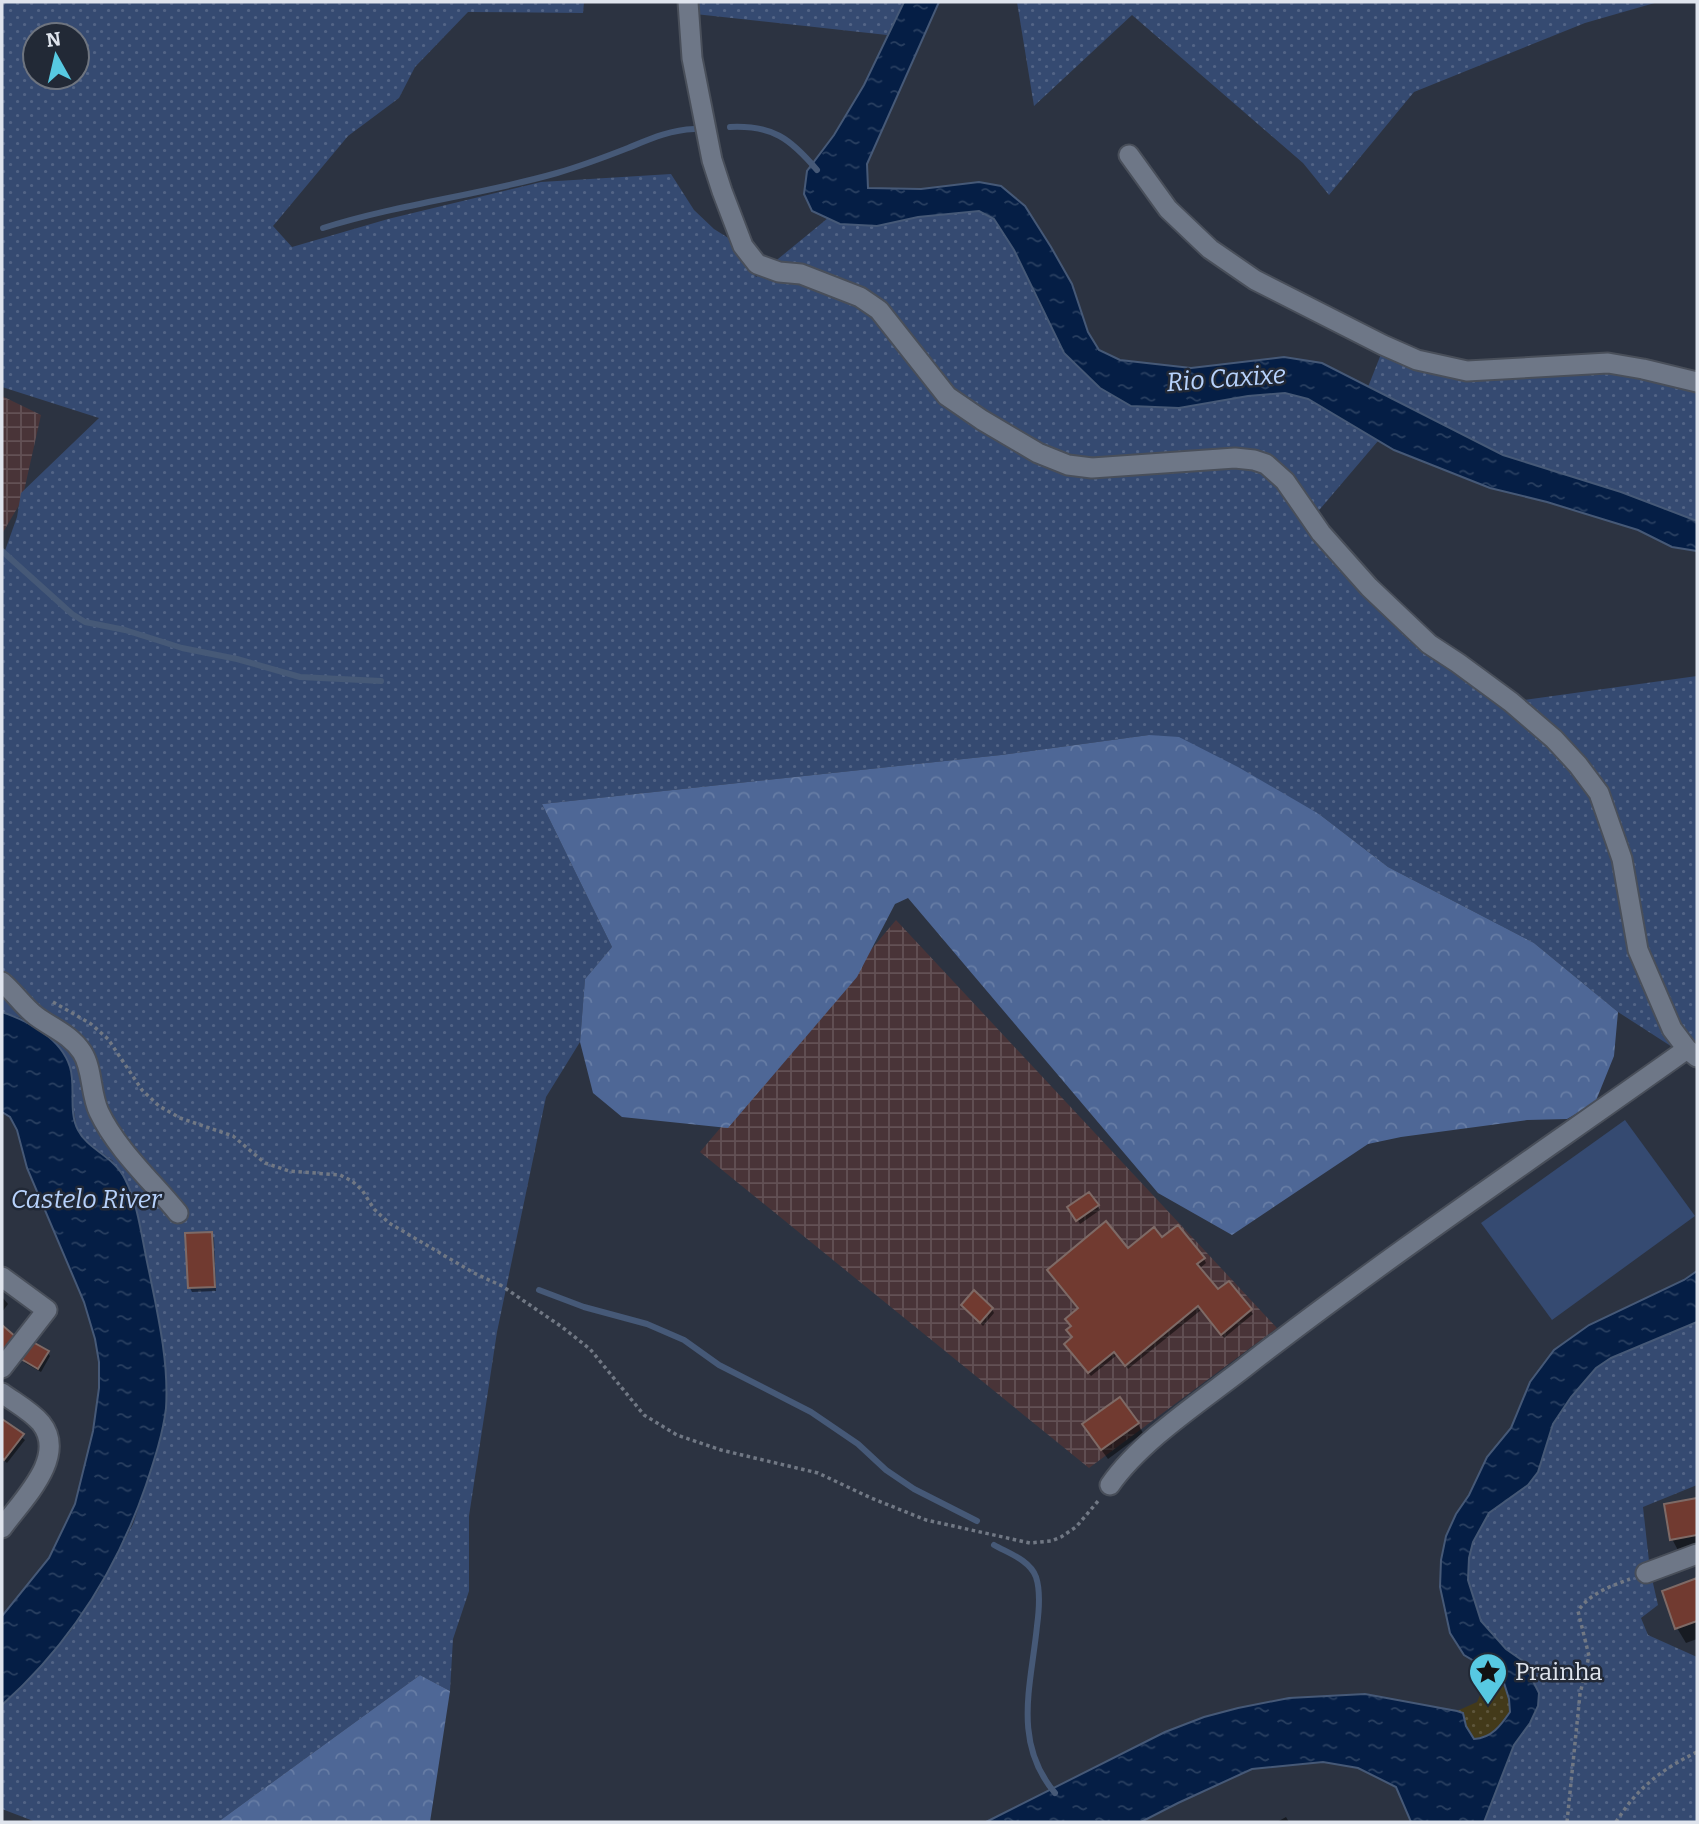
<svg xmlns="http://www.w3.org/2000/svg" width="1699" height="1824" font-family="Bitter,serif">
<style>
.industrial{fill:url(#industrial-grid)}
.grass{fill:url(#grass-dots);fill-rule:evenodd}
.forest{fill:url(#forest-crowns)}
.sand{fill:url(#sand-dots)}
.pitch{fill:#354a71}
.water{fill:url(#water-ripples);stroke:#465977;stroke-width:2}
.shadow{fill:#0007}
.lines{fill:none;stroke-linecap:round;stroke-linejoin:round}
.stream{stroke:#465977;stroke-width:6}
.building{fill:#713a30;stroke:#7e6a66;stroke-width:2}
.street-casing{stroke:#494f5a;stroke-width:23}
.path{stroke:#717884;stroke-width:3.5;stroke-dasharray:3.5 3.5;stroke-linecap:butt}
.street{stroke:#6e7787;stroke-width:19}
.labels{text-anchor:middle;stroke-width:5;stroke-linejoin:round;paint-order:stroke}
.poi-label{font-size:24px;fill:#dfe4ed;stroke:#222936;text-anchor:start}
.water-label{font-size:26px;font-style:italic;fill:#b7d2fc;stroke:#222936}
</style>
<defs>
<pattern id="industrial-grid" width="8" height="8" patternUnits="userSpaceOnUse" patternTransform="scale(1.75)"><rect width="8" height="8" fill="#493438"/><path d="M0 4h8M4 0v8" fill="none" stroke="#635155"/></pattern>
<pattern id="grass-dots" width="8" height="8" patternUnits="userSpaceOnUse" patternTransform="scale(1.75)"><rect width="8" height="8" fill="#354a71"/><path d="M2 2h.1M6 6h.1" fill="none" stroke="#526486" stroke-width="1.8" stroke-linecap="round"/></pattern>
<pattern id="forest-crowns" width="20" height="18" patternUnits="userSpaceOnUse" patternTransform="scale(1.75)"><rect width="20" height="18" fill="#4e6796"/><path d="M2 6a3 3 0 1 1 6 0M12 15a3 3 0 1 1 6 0" fill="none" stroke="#677da5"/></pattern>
<pattern id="sand-dots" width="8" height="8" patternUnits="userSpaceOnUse" patternTransform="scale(1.75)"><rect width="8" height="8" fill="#433a1a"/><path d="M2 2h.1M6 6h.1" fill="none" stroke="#5e563c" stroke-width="1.8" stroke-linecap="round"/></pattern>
<pattern id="water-ripples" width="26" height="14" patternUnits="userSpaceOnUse" patternTransform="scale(1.75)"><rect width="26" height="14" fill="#051e45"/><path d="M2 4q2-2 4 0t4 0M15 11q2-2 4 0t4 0" fill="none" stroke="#293f60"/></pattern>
</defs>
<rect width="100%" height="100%" fill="#2c3341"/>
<path class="industrial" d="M 2,396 L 41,415 L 22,500 L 2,534 Z
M 896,920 L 1277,1328 L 1089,1468 L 700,1152 Z"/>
<path class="grass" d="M 2,2 L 584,2 L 583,13 L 468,12 L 415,67 L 399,98 L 348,136 L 273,226 L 292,247 L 388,219 L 541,182 L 671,174 L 694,210 L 714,229 L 730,239 L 756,277 L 828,218 L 877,226 L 918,217 L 979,211 L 994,219 L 1014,250 L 1040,306 L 1100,388 L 1131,406 L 1179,408 L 1248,396 L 1285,393 L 1308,399 L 1378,441 L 1309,522 L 1339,567 L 1510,702 L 1697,676 L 1697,1063 L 1618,1012 L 1534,943 L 1388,867 L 1319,814 L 1149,735 L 1001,755 L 542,804 L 612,947 L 585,979 L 580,1042 L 546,1097 L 497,1332 L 469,1516 L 469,1591 L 453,1639 L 450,1691 L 420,1675 L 218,1822 L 36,1822 L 2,1809 L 2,1705 L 23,1686 L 68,1635 L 98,1591 L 133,1524 L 156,1456 L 166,1409 L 113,1161 L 87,1142 L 77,1129 L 72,1100 L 48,1036 L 24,1019 L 2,1012 L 2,559 L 17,517 L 21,493 L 99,418 L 2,387 ZM 35,35 L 77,35 L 77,77 L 35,77 Z
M 695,2 L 904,2 L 887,35 L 695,14 Z
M 1017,2 L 1658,2 L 1585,23 L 1414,92 L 1329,195 L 1303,163 L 1132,15 L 1034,106 Z
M 1383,349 L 1442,372 L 1609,372 L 1697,390 L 1697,521 L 1621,492 L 1503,455 L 1368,387 Z
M 1697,1322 L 1697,1485 L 1643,1507 L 1650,1570 L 1658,1605 L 1641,1618 L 1648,1635 L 1697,1657 L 1697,1822 L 1484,1822 L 1514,1745 L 1530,1723 L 1538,1706 L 1539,1693 L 1523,1661 L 1506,1649 L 1481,1621 L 1468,1580 L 1469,1558 L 1473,1542 L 1489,1513 L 1528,1485 L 1538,1472 L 1553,1424 L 1571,1397 L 1596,1368 L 1611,1358 Z"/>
<path class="forest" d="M 1149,735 L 1179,737 L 1238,767 L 1319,814 L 1388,867 L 1534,943 L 1618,1012 L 1614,1056 L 1595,1103 L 1567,1119 L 1527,1120 L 1401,1137 L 1368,1144 L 1232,1235 L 1158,1193 L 908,898 L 895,904 L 857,977 L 728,1128 L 622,1117 L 593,1093 L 580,1042 L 585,979 L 612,947 L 542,804 L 1001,755 Z
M 420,1675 L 450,1691 L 430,1822 L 218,1822 Z"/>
<path class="sand" d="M 1491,1671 C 1504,1683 1509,1693 1510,1711 C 1501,1725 1492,1738 1475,1739 L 1466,1726 L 1463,1713 L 1457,1711 L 1477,1702 Z"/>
<path class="pitch" d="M 1625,1120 L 1695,1216 L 1552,1320 L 1481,1223 Z"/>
<path class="water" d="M 904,2 L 939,2 L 867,164 L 868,188 L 921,189 L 979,182 L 1001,186 L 1025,206 L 1051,247 L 1072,284 L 1088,332 L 1099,350 L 1120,360 L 1191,368 L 1284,357 L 1322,363 L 1503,455 L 1621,492 L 1697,521 L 1697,551 L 1672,547 L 1638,530 L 1547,502 L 1490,488 L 1394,450 L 1308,399 L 1285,393 L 1248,396 L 1179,408 L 1131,406 L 1100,388 L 1064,353 L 1014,250 L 994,219 L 979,211 L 918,217 L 877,226 L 840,224 L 812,211 L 804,194 L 807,171 L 834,135 L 864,85 Z
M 2,1012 C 28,1021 61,1038 70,1067 C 76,1086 68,1111 78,1130 C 88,1150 114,1156 125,1179 C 139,1206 142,1241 149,1271 C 158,1315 169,1363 166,1408 C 163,1434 154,1461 146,1485 C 117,1570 69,1645 2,1705 L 2,1616 L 49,1558 L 75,1504 L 93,1431 L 99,1388 L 99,1362 L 95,1339 L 84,1302 L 27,1168 L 17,1130 L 10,1117 L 2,1112 Z
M 1697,1271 L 1697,1322 L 1611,1358 L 1596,1368 L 1571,1397 L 1553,1424 L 1538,1472 L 1528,1485 L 1489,1513 L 1473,1542 L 1469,1558 L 1468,1580 L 1481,1621 L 1506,1649 L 1523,1661 L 1539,1693 L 1538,1706 L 1530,1723 L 1514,1745 L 1484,1822 L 1411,1822 L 1396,1787 L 1358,1768 L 1323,1762 L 1252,1769 L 1178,1803 L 1141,1822 L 986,1822 L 1165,1732 L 1204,1717 L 1238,1708 L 1289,1698 L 1365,1694 L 1457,1711 L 1463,1713 L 1466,1726 L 1474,1739 C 1492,1738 1501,1725 1510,1712 L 1509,1699 L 1504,1683 L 1491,1671 L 1464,1655 L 1450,1633 L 1440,1587 L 1441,1560 L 1446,1536 L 1456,1514 L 1469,1495 L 1487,1457 L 1511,1428 L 1530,1382 L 1554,1350 L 1589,1325 L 1684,1280 Z"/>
<path class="shadow" d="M 1098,1206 L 1100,1210 L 1080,1224 L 1070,1208 Z
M 211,1234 L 214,1238 L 216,1291 L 192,1292 L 190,1288 Z
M 1162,1240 L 1204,1259 L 1206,1263 L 1199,1269 L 1217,1292 L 1229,1283 L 1253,1314 L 1224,1338 L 1201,1310 L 1128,1369 L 1117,1355 L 1091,1376 L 1068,1349 L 1074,1338 L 1072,1327 L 1080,1309 L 1127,1250 Z
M 2,1297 L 8,1304 L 2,1312 Z
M 963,1305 L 992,1309 L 994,1313 L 983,1326 Z
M 47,1352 L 50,1356 L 41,1372 L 25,1363 L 23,1359 Z
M 2,1421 L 25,1440 L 7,1463 L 2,1459 Z
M 1138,1424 L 1143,1433 L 1108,1459 L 1090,1434 Z
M 1697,1500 L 1697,1552 L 1680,1554 L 1672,1539 L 1666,1505 Z
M 1697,1580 L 1697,1639 L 1686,1643 L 1677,1628 L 1664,1592 Z
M 1286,1817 L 1289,1822 L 1277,1822 Z"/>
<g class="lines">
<path class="stream" d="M 730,127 C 772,125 790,138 817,170
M 323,228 C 399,204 480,195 557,173 C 581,166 605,157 628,148 C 650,139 670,130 694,129
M 2,551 L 72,614 L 85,622 L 125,630 L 182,648 L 237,659 L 300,677 L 381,681
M 539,1290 L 584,1307 L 647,1324 L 684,1340 L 719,1365 L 811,1412 L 858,1444 L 886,1470 L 914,1489 L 977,1521
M 994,1545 C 1008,1553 1030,1560 1036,1577 C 1041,1592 1039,1611 1037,1626 C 1031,1686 1012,1742 1055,1793"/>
</g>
<path class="building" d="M 1089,1192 L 1099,1205 L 1076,1221 L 1067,1207 Z
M 1106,1221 L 1128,1248 L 1154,1227 L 1162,1237 L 1178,1225 L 1205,1258 L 1197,1264 L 1218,1289 L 1229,1281 L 1252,1309 L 1221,1335 L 1198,1306 L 1125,1366 L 1114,1352 L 1088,1373 L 1064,1344 L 1072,1337 L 1066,1330 L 1071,1326 L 1065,1319 L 1078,1308 L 1047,1270 Z
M 212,1232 L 215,1287 L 188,1288 L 185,1233 Z
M 974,1290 L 993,1308 L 980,1323 L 961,1305 Z
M 2,1325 L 16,1337 L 2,1354 Z
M 31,1341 L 49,1351 L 38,1369 L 21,1359 Z
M 1120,1397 L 1139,1423 L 1101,1450 L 1082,1424 Z
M 2,1419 L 24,1434 L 4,1460 L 2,1458 Z
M 1697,1498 L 1697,1535 L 1670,1540 L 1664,1504 Z
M 1697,1578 L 1697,1621 L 1675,1629 L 1662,1591 Z"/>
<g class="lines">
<defs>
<path id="street" d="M 688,2 L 692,58 L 712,160 L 722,191 L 743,246 L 757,264 L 779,272 L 801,274 L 860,297 L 879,310 L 947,396 L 982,420 L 1038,453 L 1068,465 L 1092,468 L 1235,458 L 1254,460 L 1266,464 L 1285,481 L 1321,533 L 1369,587 L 1429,644 L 1458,663 L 1511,702 L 1554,739 L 1578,765 L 1599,793 L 1622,859 L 1638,950 L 1672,1029 L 1687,1049 L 1697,1057
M 1129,155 L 1168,209 L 1210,249 L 1255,280 L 1383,345 L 1417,360 L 1467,371 L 1608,363 L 1643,369 L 1697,382
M 2,982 C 14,992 23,1006 36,1016 C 52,1028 70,1034 82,1052 C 93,1069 90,1093 99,1112 C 117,1150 152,1181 178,1213
M 2,1277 L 47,1310 L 2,1368
M 2,1393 C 14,1402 31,1411 41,1423 C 68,1457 22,1500 2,1528
M 1110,1485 C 1142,1439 1205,1399 1249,1364 C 1391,1254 1541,1153 1687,1049
M 1646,1573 L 1697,1554"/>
</defs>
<use href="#street" class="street-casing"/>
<path class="path" d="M 53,1002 L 91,1024 L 108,1039 L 142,1090 L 159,1106 L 180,1118 L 233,1136 L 265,1163 L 289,1171 L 340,1175 L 352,1181 L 362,1190 L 374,1209 L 389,1223 L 474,1273 L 502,1286 L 562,1327 L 590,1349 L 644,1415 L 677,1435 L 721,1450 L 818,1473 L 871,1498 L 926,1520 L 1030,1543 L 1051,1541 L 1061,1537 L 1076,1527 L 1099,1500
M 1567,1822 L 1580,1694 L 1589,1656 L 1578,1611 C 1590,1593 1611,1586 1630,1579
M 1616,1822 C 1637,1788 1662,1769 1697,1752"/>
<use href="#street" class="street"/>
</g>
<defs>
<symbol id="sight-pin" viewBox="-11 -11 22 30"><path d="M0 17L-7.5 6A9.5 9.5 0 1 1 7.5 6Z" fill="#57c9e2" stroke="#222936"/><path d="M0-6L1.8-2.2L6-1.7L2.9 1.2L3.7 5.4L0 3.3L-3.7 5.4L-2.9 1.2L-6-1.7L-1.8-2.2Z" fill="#111"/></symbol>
</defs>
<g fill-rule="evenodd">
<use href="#sight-pin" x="1466" y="1650" width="44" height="60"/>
</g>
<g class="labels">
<g class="poi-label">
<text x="1515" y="1680">Prainha</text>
</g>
<g class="water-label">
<text transform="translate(1226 378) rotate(-4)" y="9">Rio Caxixe</text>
<text x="86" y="1208">Castelo River</text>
</g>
</g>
<rect width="1699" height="1824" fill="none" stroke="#dfe4ed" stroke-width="7"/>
<g transform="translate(56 56) rotate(352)"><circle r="33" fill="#222936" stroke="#6e747f" stroke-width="2"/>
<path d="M0-5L12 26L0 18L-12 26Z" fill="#57c9e2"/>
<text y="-10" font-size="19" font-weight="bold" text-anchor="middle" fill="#dfe4ed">N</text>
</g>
</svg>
